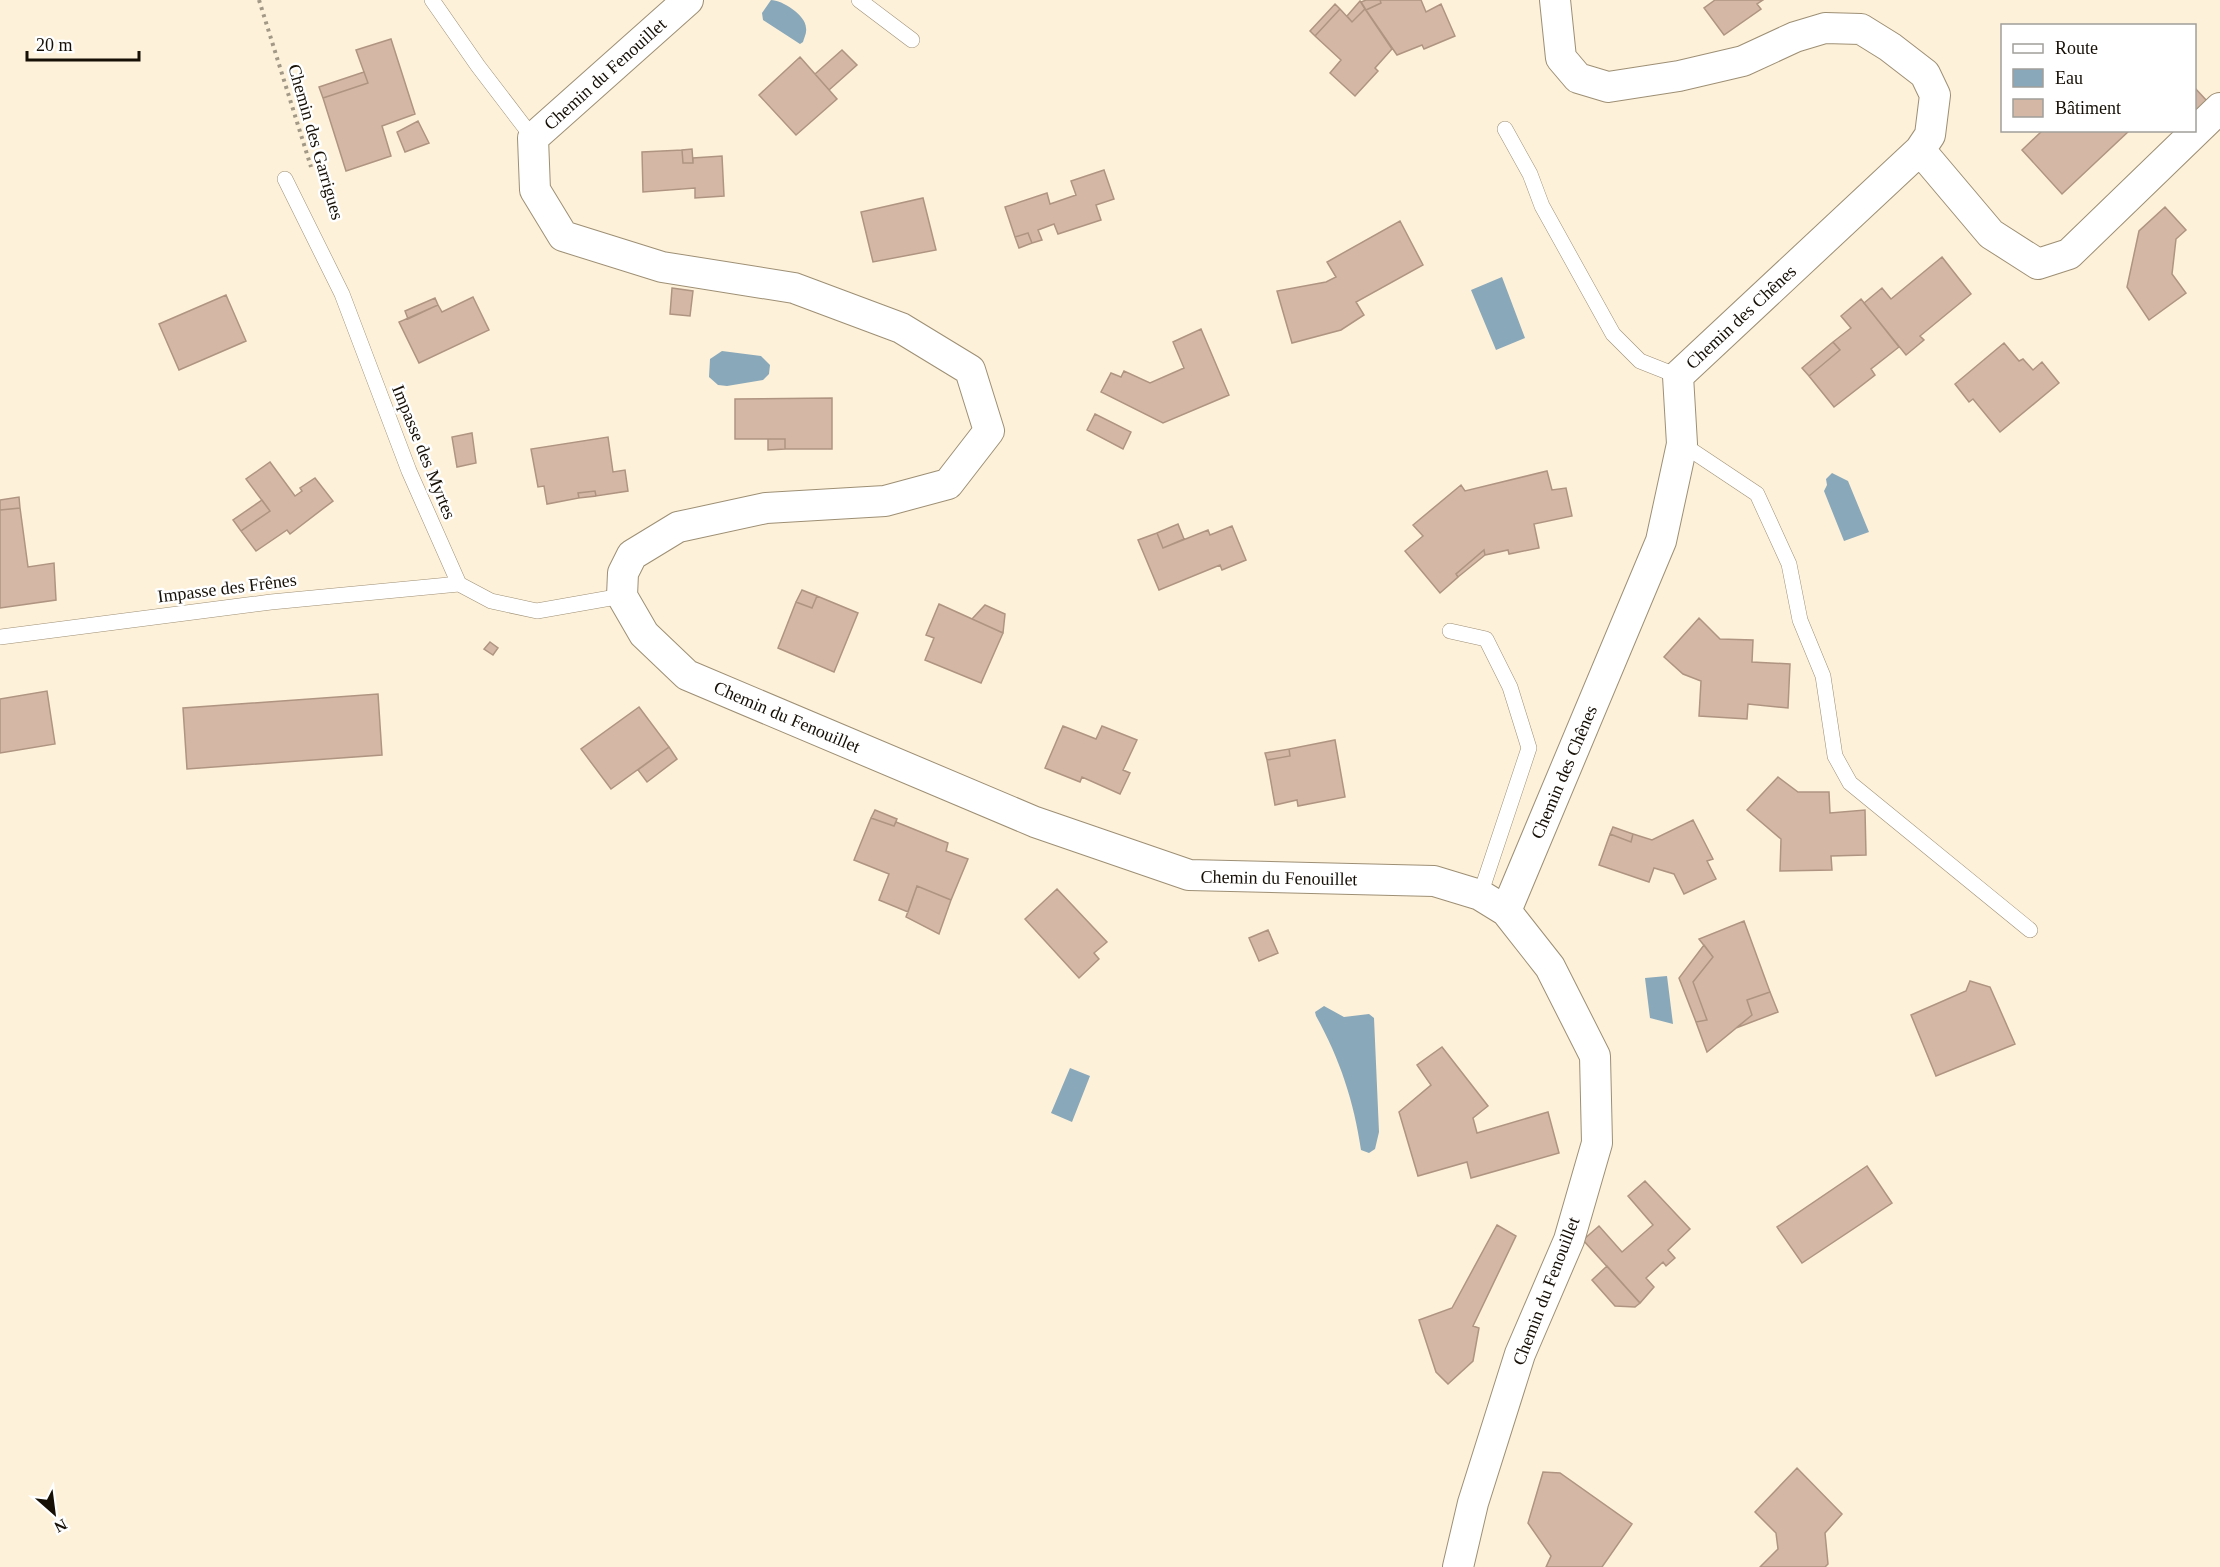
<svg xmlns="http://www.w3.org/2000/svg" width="2220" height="1567" font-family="Georgia,serif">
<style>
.water{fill:#89a8b9}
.building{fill:#d4b8a5;stroke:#af9482;stroke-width:1.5}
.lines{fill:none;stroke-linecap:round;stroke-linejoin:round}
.service-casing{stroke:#9d8f74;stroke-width:16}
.minor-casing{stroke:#9d8f74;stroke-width:32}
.path{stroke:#a29886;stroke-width:4;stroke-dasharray:3 4.5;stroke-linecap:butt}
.service{stroke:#fff;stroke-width:15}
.minor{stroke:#fff;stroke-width:30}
.labels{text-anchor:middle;stroke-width:5;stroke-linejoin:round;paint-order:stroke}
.street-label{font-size:18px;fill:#150f06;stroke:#fff}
</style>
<rect width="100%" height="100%" fill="#fef1da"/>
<path class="water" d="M 771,0 C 782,0 806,15 806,28 C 807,33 804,38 803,42 L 800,44 L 763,20 L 762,13 Z
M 1502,277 L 1525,338 L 1496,350 L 1471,290 Z
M 722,351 L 761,356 L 770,365 L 769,374 L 763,380 L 727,386 L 718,385 L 709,377 L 710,359 Z
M 1832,473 L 1848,481 L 1869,532 L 1844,541 L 1824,491 L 1827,485 L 1826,479 Z
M 1667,976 L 1673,1024 L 1650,1018 L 1645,978 Z
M 1324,1006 L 1344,1017 L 1369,1014 L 1374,1018 L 1379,1132 L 1375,1149 L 1369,1153 L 1361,1150 C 1354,1102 1340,1059 1316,1016 L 1315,1012 Z
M 1070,1068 L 1090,1076 L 1072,1122 L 1051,1113 Z"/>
<path class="building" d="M 1366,0 L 1380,0 L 1381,3 L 1366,10 L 1361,2 Z
M 1380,0 L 1421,0 L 1426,12 L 1441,4 L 1455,36 L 1424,49 L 1422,45 L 1397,55 L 1366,10 L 1381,3 Z
M 1715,0 L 1763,0 L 1757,4 L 1761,9 L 1724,35 L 1704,8 Z
M 1360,1 L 1365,9 L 1352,22 L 1347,16 Z
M 1335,4 L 1340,9 L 1315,36 L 1310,31 Z
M 1340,9 L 1352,22 L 1365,9 L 1392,49 L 1375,68 L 1378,71 L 1355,96 L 1330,73 L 1341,60 L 1315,36 Z
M 391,39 L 415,114 L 382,126 L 391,156 L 346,171 L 323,98 L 368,83 L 356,50 Z
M 842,50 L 857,65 L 829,90 L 815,74 Z
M 800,57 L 837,99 L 796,135 L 759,95 Z
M 364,72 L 368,83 L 323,98 L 319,87 Z
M 2194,87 L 2207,101 L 2194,112 Z
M 418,121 L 429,143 L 405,152 L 397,132 Z
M 2043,130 L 2130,130 L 2062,194 L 2022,150 Z
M 692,149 L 693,163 L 683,163 L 682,150 Z
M 682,150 L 683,163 L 693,163 L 693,158 L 722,156 L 724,196 L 695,198 L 695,188 L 643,192 L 642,152 Z
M 1104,170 L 1114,199 L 1096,205 L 1101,220 L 1058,234 L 1054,224 L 1038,230 L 1042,240 L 1032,243 L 1028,233 L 1015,237 L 1005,207 L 1047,193 L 1050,204 L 1076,195 L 1071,181 Z
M 923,198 L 936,250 L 873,262 L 861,212 Z
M 2165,207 L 2186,230 L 2176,239 L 2172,274 L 2186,293 L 2149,320 L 2127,287 L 2139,231 Z
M 1400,221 L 1423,265 L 1356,302 L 1364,315 L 1341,330 L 1292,343 L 1277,291 L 1326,282 L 1336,277 L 1327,262 Z
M 1028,233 L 1032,243 L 1019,248 L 1015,237 Z
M 1942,257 L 1971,294 L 1920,336 L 1924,340 L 1906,355 L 1864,303 L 1882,288 L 1891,299 Z
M 672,288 L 693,291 L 690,316 L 670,314 Z
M 226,295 L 246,341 L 179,370 L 159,324 Z
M 473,297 L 489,330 L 419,363 L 399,322 L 438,305 L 442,312 Z
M 435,298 L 438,305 L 408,319 L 405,311 Z
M 1861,299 L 1899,347 L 1871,369 L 1875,375 L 1834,407 L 1809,376 L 1840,350 L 1833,342 L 1851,328 L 1841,316 Z
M 1201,329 L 1229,395 L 1163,423 L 1101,392 L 1111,373 L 1121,377 L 1124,371 L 1150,383 L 1184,368 L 1173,342 Z
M 1833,342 L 1840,350 L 1809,376 L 1802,368 Z
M 2004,343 L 2019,361 L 2023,359 L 2033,370 L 2042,362 L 2059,383 L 2000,432 L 1973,399 L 1969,402 L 1955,384 Z
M 832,398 L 832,449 L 785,449 L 785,439 L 735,439 L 735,399 Z
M 1095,414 L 1131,432 L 1123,449 L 1087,430 Z
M 472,433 L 476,463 L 457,467 L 452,437 Z
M 608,437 L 613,472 L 625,470 L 628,491 L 596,496 L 595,491 L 578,493 L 579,498 L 547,504 L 544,486 L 538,487 L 531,449 Z
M 768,439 L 785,439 L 785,449 L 768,450 Z
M 270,462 L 295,496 L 302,491 L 300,488 L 315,478 L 333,501 L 290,534 L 287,530 L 256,551 L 241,531 L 270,511 L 246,479 Z
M 1547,471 L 1552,490 L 1566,488 L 1572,516 L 1534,524 L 1539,548 L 1509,554 L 1508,550 L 1485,555 L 1484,550 L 1456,574 L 1458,577 L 1440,593 L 1405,551 L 1423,536 L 1413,525 L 1461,485 L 1465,491 Z
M 595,491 L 596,496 L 579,498 L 578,493 Z
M 19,497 L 20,508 L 0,510 L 0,500 Z
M 262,500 L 270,511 L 241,531 L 233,520 Z
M 20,508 L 28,567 L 54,563 L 56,600 L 0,608 L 0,510 Z
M 1178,524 L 1184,539 L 1163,548 L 1157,533 Z
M 1232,526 L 1246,560 L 1222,570 L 1220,565 L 1159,590 L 1138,540 L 1157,533 L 1163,548 L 1208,530 L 1210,535 Z
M 1484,550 L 1485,555 L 1458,577 L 1456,574 Z
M 802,590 L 817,596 L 812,608 L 796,602 Z
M 817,596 L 858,613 L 834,672 L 778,648 L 796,602 L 812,608 Z
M 939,604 L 1003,633 L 981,683 L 925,660 L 934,638 L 926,635 Z
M 985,605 L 1005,614 L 1003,633 L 972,619 Z
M 1699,618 L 1720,639 L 1753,640 L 1752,662 L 1790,664 L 1788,708 L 1748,704 L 1747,719 L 1699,716 L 1701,681 L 1683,674 L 1664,657 Z
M 490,642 L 498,648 L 493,655 L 484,649 Z
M 47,691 L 55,744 L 0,753 L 0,699 Z
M 378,694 L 382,755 L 187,769 L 183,708 Z
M 639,707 L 669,747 L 611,789 L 581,749 Z
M 1063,726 L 1096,739 L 1102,726 L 1137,740 L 1123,770 L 1130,773 L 1120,794 L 1082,777 L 1080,782 L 1045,768 Z
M 1335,740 L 1345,797 L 1298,806 L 1297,800 L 1275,805 L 1267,760 L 1290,756 L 1289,749 Z
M 669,747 L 677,759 L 647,782 L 638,770 Z
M 1289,749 L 1290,756 L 1267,760 L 1265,753 Z
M 1778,777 L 1798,792 L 1829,792 L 1830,813 L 1865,810 L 1866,855 L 1831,856 L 1832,870 L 1780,871 L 1781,839 L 1747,810 Z
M 875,810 L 897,819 L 894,826 L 871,818 Z
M 871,818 L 894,826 L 896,822 L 948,843 L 946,851 L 968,859 L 951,900 L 917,886 L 908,912 L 879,900 L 889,874 L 854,860 Z
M 1693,820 L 1713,859 L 1707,861 L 1716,879 L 1684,894 L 1674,874 L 1654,868 L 1649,882 L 1599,865 L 1610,834 L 1631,842 L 1633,834 L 1652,840 Z
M 1613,827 L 1633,834 L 1631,842 L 1610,834 Z
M 917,886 L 951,900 L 939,934 L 906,917 Z
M 1057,889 L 1107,942 L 1094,953 L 1099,959 L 1079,978 L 1025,919 Z
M 1744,921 L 1770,992 L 1747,1000 L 1752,1015 L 1707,1052 L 1696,1022 L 1707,1020 L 1693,982 L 1713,957 L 1699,939 Z
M 1268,930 L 1278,953 L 1259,961 L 1249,938 Z
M 1704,945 L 1713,957 L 1693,982 L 1707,1020 L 1696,1022 L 1679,978 Z
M 1970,981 L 1990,987 L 2015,1044 L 1936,1076 L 1911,1015 L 1966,991 Z
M 1770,992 L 1778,1012 L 1736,1028 L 1752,1015 L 1747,1000 Z
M 1442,1047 L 1488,1106 L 1473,1118 L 1477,1133 L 1548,1112 L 1559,1153 L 1471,1178 L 1467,1162 L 1418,1176 L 1399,1112 L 1431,1085 L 1417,1065 Z
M 1867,1166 L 1892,1203 L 1802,1263 L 1777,1227 Z
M 1645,1181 L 1690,1229 L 1668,1250 L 1675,1258 L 1666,1266 L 1663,1262 L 1646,1278 L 1654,1287 L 1640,1303 L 1583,1240 L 1599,1226 L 1622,1252 L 1653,1225 L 1628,1196 Z
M 1497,1225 L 1516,1236 L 1473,1326 L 1479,1328 L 1473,1361 L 1448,1384 L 1436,1372 L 1419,1320 L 1452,1308 Z
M 1607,1266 L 1640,1303 L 1635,1307 L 1615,1306 L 1592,1280 Z
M 1797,1468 L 1842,1514 L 1825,1533 L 1828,1564 L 1825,1567 L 1760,1567 L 1778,1549 L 1776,1533 L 1755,1512 Z
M 1543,1472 L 1560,1473 L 1632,1524 L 1602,1567 L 1546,1567 L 1551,1556 L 1528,1523 Z"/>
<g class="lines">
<defs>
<path id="service" d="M 432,0 L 478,66 L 533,138
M 859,0 L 912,40
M 1505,129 L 1530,174 L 1542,206 L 1613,334 L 1640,361 L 1678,376
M 285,179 L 342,294 L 409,471 L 459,584 L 491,601 L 537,611 L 622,596
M 1682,444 L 1757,494 L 1789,564 L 1800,620 L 1823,676 L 1835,756 L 1850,783 L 2030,930
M 1450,631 L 1486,639 L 1510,687 L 1529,748 L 1480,895
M 0,637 L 271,602 L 459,584"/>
<path id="minor" d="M 688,0 L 533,138 L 535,190 L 563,236 L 662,267 L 794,288 L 901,328 L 970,370 L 989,431 L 948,484 L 885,501 L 766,508 L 678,527 L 632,555 L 623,573 L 622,596 L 644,634 L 687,675 L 1035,822 L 1189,875 L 1434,881 L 1480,895 L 1506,911 L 1550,967 L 1595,1056 L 1597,1143 L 1569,1240 L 1520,1354 L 1473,1503 L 1458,1567
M 1555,0 L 1561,58 L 1578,78 L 1608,87 L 1679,76 L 1743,61 L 1795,37 L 1825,28 L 1861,29 L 1890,47 L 1925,74 L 1935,95 L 1930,135 L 1920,150
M 1506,911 L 1661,541 L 1682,444 L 1678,376 L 1920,150 L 1991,234 L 2038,264 L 2069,254 L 2220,108"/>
</defs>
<use href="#service" class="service-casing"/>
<use href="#minor" class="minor-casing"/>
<path class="path" d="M 259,0 L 311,167"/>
<use href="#service" class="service"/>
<use href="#minor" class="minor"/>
</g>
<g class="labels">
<g class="street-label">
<text transform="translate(605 74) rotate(-42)" y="6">Chemin du Fenouillet</text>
<text transform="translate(316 142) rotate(74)" y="6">Chemin des Garrigues</text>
<text transform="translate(1741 317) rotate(-43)" y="6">Chemin des Chênes</text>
<text transform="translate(424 452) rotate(68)" y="6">Impasse des Myrtes</text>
<text transform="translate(227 588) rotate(-7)" y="6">Impasse des Frênes</text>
<text transform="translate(787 717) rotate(23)" y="6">Chemin du Fenouillet</text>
<text transform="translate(1564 772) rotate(-67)" y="6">Chemin des Chênes</text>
<text transform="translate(1279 878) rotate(1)" y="6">Chemin du Fenouillet</text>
<text transform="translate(1546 1291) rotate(-69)" y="6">Chemin du Fenouillet</text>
</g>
</g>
<rect x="2001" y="24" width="195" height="108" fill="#ffffff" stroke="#a19f9b" stroke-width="1.5"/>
<rect x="2013" y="44" width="30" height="9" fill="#ffffff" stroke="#a19f9b" stroke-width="1.5"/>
<text x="2055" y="54" font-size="18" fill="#150f06">Route</text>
<rect x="2013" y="69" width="30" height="18" fill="#89a8b9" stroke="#a19f9b" stroke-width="1.5"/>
<text x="2055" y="84" font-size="18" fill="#150f06">Eau</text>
<rect x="2013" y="99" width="30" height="18" fill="#d4b8a5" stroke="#a19f9b" stroke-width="1.5"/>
<text x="2055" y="114" font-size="18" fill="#150f06">Bâtiment</text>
<g transform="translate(54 1513) rotate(152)" stroke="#ffffff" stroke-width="4.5" paint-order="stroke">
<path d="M0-4.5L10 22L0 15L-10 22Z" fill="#150f06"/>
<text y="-9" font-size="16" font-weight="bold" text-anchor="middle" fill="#150f06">N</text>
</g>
<path d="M27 51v9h112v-9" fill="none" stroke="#150f06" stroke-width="3"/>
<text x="36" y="51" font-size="18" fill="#150f06" stroke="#ffffff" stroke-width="4.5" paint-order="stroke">20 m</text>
</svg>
